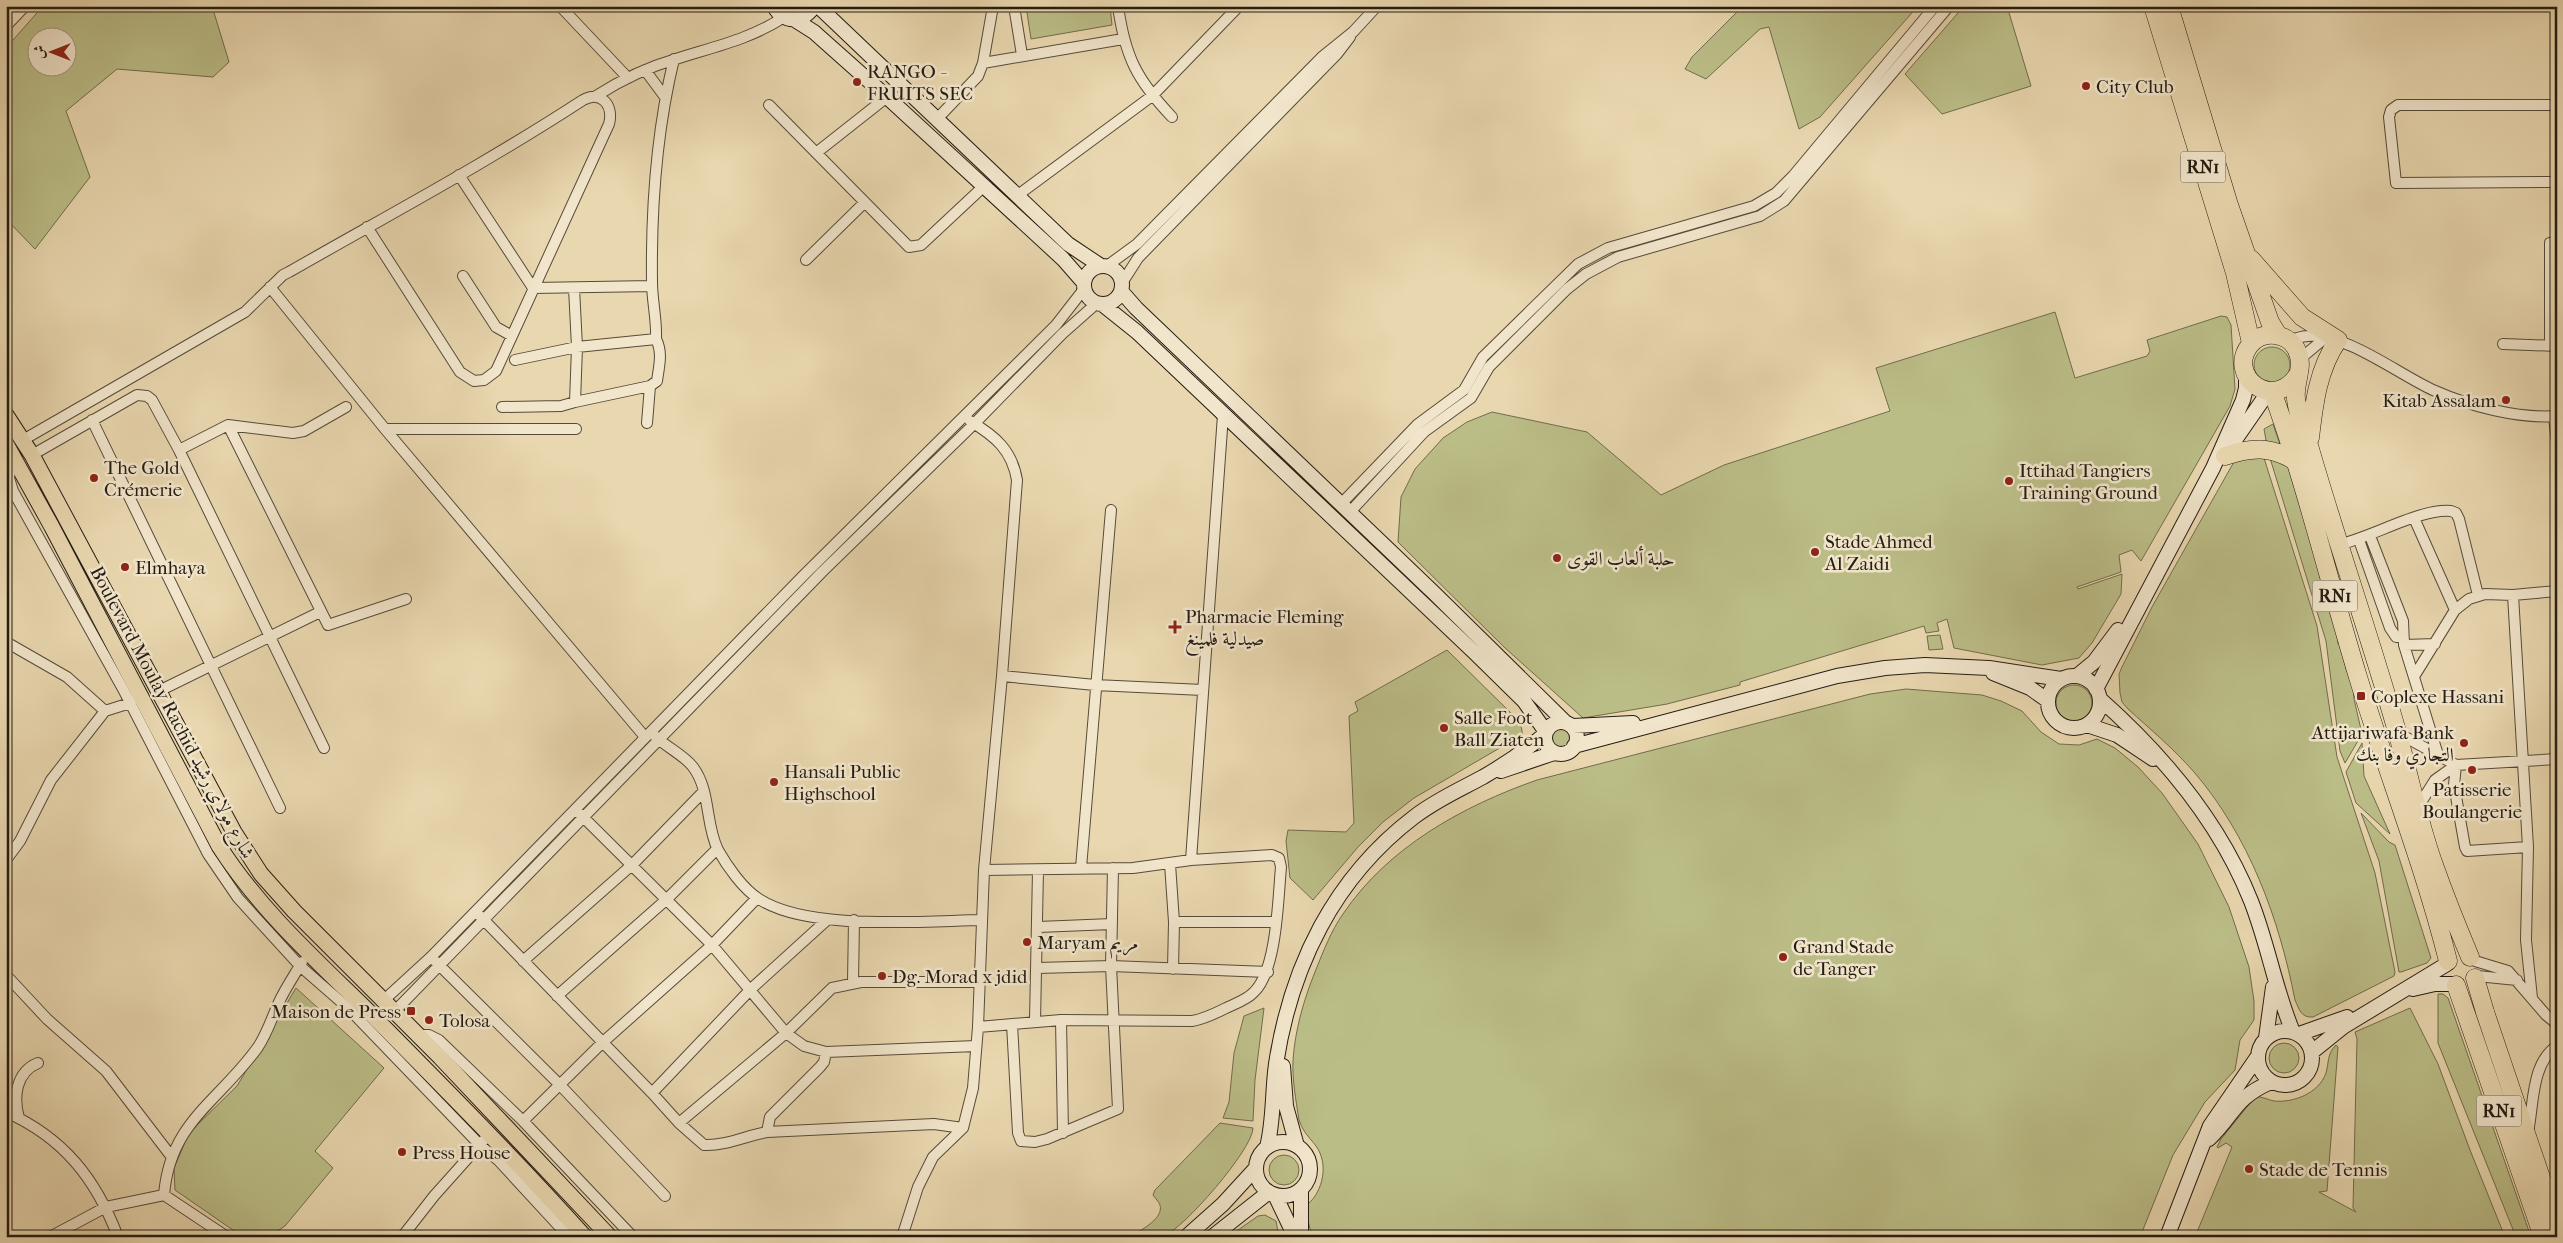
<svg xmlns="http://www.w3.org/2000/svg" width="2563" height="1243" font-family="'IM FELL French Canon',Amiri,serif">
<style>
.green{fill:#bbbd87;stroke:#706c4d;fill-rule:evenodd}
.lines{fill:none;stroke-linecap:round;stroke-linejoin:round}
.street-casing{stroke:#554b3a;stroke-width:12}
.secondary-casing{stroke:#241c13;stroke-width:16}
.primary-casing{stroke:#241c13;stroke-width:17}
.highway-casing{stroke:#241c13;stroke-width:19}
.street{stroke:#f1e5cb;stroke-width:10}
.secondary{stroke:#f1e5cb;stroke-width:14}
.primary{stroke:#e9d7af;stroke-width:15}
.highway{stroke:#e9d7af;stroke-width:18}
.poi-dot{fill:#8f2418;stroke:#f1e5cb;stroke-width:2}
.labels{text-anchor:middle;stroke-width:5;stroke-linejoin:round;paint-order:stroke}
.shield{fill:#f1e5cb;stroke:#62584a;stroke-width:1}
.shield-label{font-size:18px;font-weight:bold;fill:#241c13}
.poi-label{font-size:19px;fill:#241c13;stroke:#f1e5cb;text-anchor:start}
.street-label{font-size:19px;fill:#241c13;stroke:#f1e5cb}
</style>
<rect width="100%" height="100%" fill="#e9d7af"/>
<filter id="stains"><feTurbulence type="fractalNoise" baseFrequency=".004" numOctaves="4"/><feColorMatrix values="0 0 0 0 .2 0 0 0 0 .09 0 0 0 0 .02 0 0 0 .5 -.17"/></filter>
<radialGradient id="worn" r=".72"><stop offset=".6" stop-color="#630" stop-opacity="0"/><stop offset="1" stop-color="#630" stop-opacity=".3"/></radialGradient>
<path class="green" d="M 43,6 L 212,6 L 229,62 L 213,77 L 117,69 L 66,111 L 90,177 L 35,249 L 6,219 L 6,48 ZM 38,38 L 68,38 L 68,68 L 38,68 Z
M 1026,6 L 1110,6 L 1112,25 L 1031,39 Z
M 1743,6 L 1918,6 L 1820,117 L 1799,129 L 1769,27 L 1760,29 L 1706,79 L 1685,69 L 1692,57 Z
M 1964,6 L 2007,6 L 2031,86 L 1942,114 L 1905,74 Z
M 2055,312 L 2075,378 L 2147,356 L 2150,351 L 2147,340 L 2221,316 L 2227,317 L 2231,325 L 2235,389 L 2230,406 L 2141,561 L 2132,550 L 2119,555 L 2121,572 L 2077,587 L 2078,589 L 2122,574 L 2121,594 L 2092,643 L 2079,658 L 2042,665 L 1954,648 L 1947,619 L 1937,623 L 1939,631 L 1926,633 L 1924,626 L 1740,682 L 1740,685 L 1667,704 L 1583,718 L 1504,647 L 1398,542 L 1401,497 L 1415,469 L 1443,438 L 1467,422 L 1492,412 L 1587,432 L 1661,495 L 1724,465 L 1890,411 L 1876,368 Z
M2254 365a18 18 0 1 1 36 0a18 18 0 1 1-36 0Z
M 2273,424 L 2282,450 L 2267,446 L 2264,429 Z
M 2240,457 L 2264,458 L 2317,626 L 2337,757 L 2375,873 L 2395,972 L 2394,976 L 2313,1017 C 2301,1018 2299,1009 2295,1000 C 2279,918 2249,836 2194,772 C 2174,749 2150,729 2128,709 L 2122,702 L 2120,693 L 2119,674 L 2122,667 L 2152,607 L 2235,460 Z
M 2270,458 L 2288,465 L 2337,632 L 2338,644 L 2342,644 L 2346,669 L 2352,669 L 2354,699 L 2362,734 L 2345,763 L 2340,751 L 2326,641 Z
M 1940,635 L 1943,649 L 1929,650 L 1927,636 Z
M 1447,650 L 1519,721 L 1522,730 L 1522,735 L 1414,798 L 1383,822 L 1358,847 L 1313,900 L 1290,878 L 1286,841 L 1288,830 L 1346,832 L 1354,823 L 1349,716 L 1358,711 L 1355,702 Z
M2056 703a18 18 0 1 1 36 0a18 18 0 1 1-36 0Z
M 1906,689 L 1982,695 L 2001,701 L 2022,711 L 2041,732 L 2059,744 L 2079,745 L 2097,739 L 2115,748 L 2138,767 L 2162,793 L 2198,844 L 2229,907 L 2249,967 L 2254,1001 L 2254,1020 L 2240,1040 L 2235,1070 L 2205,1102 L 2173,1155 L 2140,1237 L 1312,1237 L 1307,1216 L 1308,1204 C 1323,1191 1329,1164 1316,1146 C 1309,1137 1303,1132 1299,1120 C 1296,1101 1292,1079 1293,1060 C 1295,1030 1304,999 1315,972 C 1323,952 1331,931 1343,914 C 1388,847 1463,806 1537,780 L 1870,694 Z
M1549 737a12 12 0 1 1 24 0a12 12 0 1 1-24 0Z
M 2362,743 L 2364,776 L 2390,834 L 2356,803 L 2346,772 Z
M 2361,813 L 2389,842 L 2395,845 L 2431,958 L 2427,963 L 2401,972 L 2399,972 L 2379,861 Z
M 296,988 L 384,1068 L 315,1151 L 333,1168 L 285,1226 L 268,1237 L 243,1237 L 175,1190 L 174,1168 L 189,1133 L 237,1086 Z
M 2438,994 L 2443,994 L 2448,998 L 2531,1237 L 2516,1237 L 2438,1043 Z
M 1264,1008 L 1255,1080 L 1253,1121 L 1223,1118 L 1229,1102 L 1234,1053 L 1244,1016 Z
M 2410,1008 L 2438,1064 L 2470,1150 L 2505,1237 L 2195,1237 L 2232,1147 L 2226,1143 L 2218,1148 L 2217,1147 L 2221,1139 L 2255,1097 C 2262,1096 2268,1100 2274,1101 C 2294,1103 2319,1093 2326,1073 C 2329,1062 2327,1054 2336,1045 L 2338,1047 L 2327,1191 L 2319,1192 L 2356,1212 L 2353,1208 L 2357,1039 L 2355,1032 Z
M2269 1058a15 15 0 1 1 30 0a15 15 0 1 1-30 0Z
M 1220,1123 L 1253,1128 C 1253,1149 1183,1230 1162,1237 C 1154,1239 1140,1237 1131,1237 C 1140,1230 1164,1219 1160,1205 C 1159,1202 1155,1198 1153,1195 L 1155,1190 Z
M1269 1170a15 15 0 1 1 30 0a15 15 0 1 1-30 0Z
M 1265,1215 L 1276,1221 L 1279,1237 L 1228,1237 L 1258,1216 Z"/>
<g class="lines">
<defs>
<path id="street" d="M 560,6 L 628,78
M 1014,6 L 1022,55
M 1118,6 C 1125,57 1137,80 1172,117
M 6,26 L 25,6
M 983,63 L 1123,39
M 645,70 L 665,97
M 596,96 C 621,80 648,67 676,59 C 713,47 751,39 784,17
M 769,105 L 909,247 L 921,245 L 983,187
M 2557,105 L 2398,105 L 2391,110 L 2389,117 L 2396,183 L 2557,182
M 936,120 L 978,76 L 983,63 L 993,6
M 816,153 L 887,97
M 459,175 L 533,288 L 652,286
M 1018,195 L 1152,96 L 1239,6
M 806,260 L 864,203
M 1107,266 L 1137,244 L 1322,57 L 1353,32 L 1377,6
M 463,276 L 496,327 L 512,336
M 1122,283 L 1138,258 L 1337,54 L 1350,37
M 270,287 L 385,429 L 645,737
M 2289,340 C 2295,339 2302,336 2308,336 C 2346,333 2398,374 2433,390 C 2469,406 2518,419 2557,416
M 2503,344 L 2557,346
M 2550,345 L 2550,243 L 2557,242
M 2300,359 L 2325,338
M 515,360 L 577,347 L 656,339 C 657,320 652,301 652,282 C 651,207 656,133 674,59
M 575,402 L 650,386
M 502,407 L 561,406 L 575,402 L 577,347 L 574,288
M 2554,417 L 2557,443
M 92,420 L 280,808
M 647,423 L 650,386 L 657,381 C 659,366 663,353 656,339
M 228,425 L 328,625 L 406,599
M 385,429 L 576,429
M 23,440 L 245,312 L 283,275 L 289,272 C 387,216 488,162 583,100 C 601,90 614,105 609,124 L 496,371 L 484,380 L 474,381 L 460,372 L 367,227
M 179,450 L 228,425 L 293,433 L 304,431 L 346,407
M 12,455 L 9,478 L 13,491 L 123,689 L 208,854 L 238,898 L 300,966 L 347,1007 L 480,1145 L 499,1161 L 569,1237
M 32,455 L 137,395 L 147,396 L 152,400 L 179,450 L 324,748
M 1341,504 L 1418,424 L 1464,390 L 1483,357 L 1578,264 L 1608,248 L 1754,206 L 1776,193 L 1793,176 L 1935,6
M 1350,512 L 1424,432 L 1471,398 L 1489,367 L 1567,289 L 1586,274 L 1618,257 L 1760,216 L 1784,201 L 1949,6
M 2414,518 L 2455,610
M 2370,536 L 2403,621 L 2404,645 L 2438,755
M 2359,540 L 2390,628 L 2396,637 L 2402,637
M 2337,545 C 2371,538 2420,508 2451,511 L 2456,513 L 2459,519 L 2478,595
M 2513,595 L 2528,847 L 2526,940 L 2532,998
M 6,642 L 67,677 L 105,711
M 2404,645 L 2435,644
M 2415,675 L 2455,610 L 2469,599 L 2485,594 L 2513,595 L 2557,591
M 1002,676 L 1095,685 L 1203,690
M 159,691 L 320,612
M 2398,733 L 2456,765
M 655,736 C 666,747 684,755 693,767 C 711,791 705,824 718,850 C 727,866 743,889 759,899 C 808,931 923,921 982,920
M 2456,765 L 2454,785 L 2465,847 L 2467,851 L 2528,847
M 2418,807 L 2435,780 L 2456,765 L 2557,759
M 578,812 L 712,945 L 786,1033 L 804,1046 L 826,1052 L 976,1046
M 6,860 L 20,841 L 51,780 L 105,711 L 127,704 L 134,699
M 1191,860 L 1223,415
M 1170,864 L 1174,922 L 1173,969
M 1081,868 L 1111,510
M 480,916 L 652,1093 L 679,1123 L 704,1145 C 726,1146 745,1136 767,1132 L 934,1124 L 963,1128
M 1174,922 L 1276,922
M 1038,927 L 1112,924
M 435,961 L 560,1085 L 665,1196
M 523,961 L 633,864 L 704,791
M 2475,961 L 2508,971 L 2546,1015 L 2557,1024
M 1037,968 L 1111,966 L 1268,972
M 6,975 L 47,1019 L 106,1071 L 171,1156
M 2477,976 L 2517,980
M 853,982 L 854,920
M 557,996 L 667,899 L 717,849
M 383,1001 L 431,957 L 803,576 L 1056,325 L 1084,289
M 394,1012 L 822,572 L 974,424 L 1062,334 L 1097,303
M 1061,1020 L 1063,1133
M 1035,1021 L 1038,870
M 1012,1024 L 1018,1133 L 1021,1141 L 1035,1142 L 1047,1139 L 1118,1109 L 1111,966 L 1113,868
M 978,1027 L 1061,1020 L 1192,1021 C 1204,1019 1214,1014 1224,1009 C 1234,1004 1247,1000 1254,992 C 1277,970 1278,899 1281,867 L 1279,858 L 1272,855 L 1191,860 L 1133,868 L 984,870
M 417,1035 L 429,1035 L 439,1040 L 523,1121 L 633,1237
M 652,1093 L 751,989 L 827,920
M 6,1112 C 64,1138 96,1179 118,1237
M 19,1118 C 13,1097 16,1072 38,1063
M 523,1121 L 602,1043 L 712,945 L 757,898
M 679,1123 L 786,1033 L 832,988 L 861,982 L 979,982
M 767,1132 L 770,1117 L 820,1067 L 824,1062 L 826,1052
M 2528,1132 C 2534,1104 2531,1063 2557,1046
M 164,1195 C 170,1121 219,1102 258,1047 C 268,1032 273,1014 281,998 C 287,986 295,974 302,962
M 50,1237 L 106,1207 L 164,1195 L 227,1237
M 402,1237 L 434,1196 L 484,1140
M 902,1237 L 918,1187 L 933,1157 L 963,1128 L 973,1088 L 978,1027 L 984,870 L 1002,676 L 1017,480 C 1012,450 995,436 970,421"/>
<path id="secondary" d="M 774,6 C 783,24 804,23 814,6
M 818,6 L 1068,244 L 1101,266
M 795,20 L 814,32 L 887,97 L 1063,259 L 1084,283
M1084 285a19 19 0 1 1 38 0a19 19 0 1 1-38 0Z
M 1121,291 L 1136,308 L 1433,592 L 1564,721
M 1102,304 L 1137,332 L 1474,652 L 1524,701 L 1546,732
M 2235,440 L 2269,391
M 1993,673 L 2030,688 L 2047,700
M2048 702a26 26 0 1 1 52 0a26 26 0 1 1-52 0Z
M 2077,676 L 2094,662 L 2118,630
M 2096,689 L 2213,468 L 2243,400 L 2246,388 L 2246,374
M 2100,699 C 2162,754 2220,823 2251,901 C 2268,944 2275,989 2293,1032
M1545 738a16 16 0 1 1 32 0a16 16 0 1 1-32 0Z
M 2087,725 L 2117,735 L 2153,759
M 1573,726 L 1633,723
M 1574,746 L 1837,676 L 1885,668 L 1925,665 L 1989,668 L 2061,679
M 1501,771 L 1554,753
M 2413,989 L 2435,984 L 2453,984
M2258 1058a27 27 0 1 1 54 0a27 27 0 1 1-54 0Z
M 2299,1034 L 2347,1017
M 2266,1038 L 2273,987
M 2312,1052 L 2343,1027 L 2447,964
M 1283,1066 L 1286,1106 L 1297,1146
M 2209,1139 C 2235,1114 2234,1098 2271,1082
M1256 1169a27 27 0 1 1 54 0a27 27 0 1 1-54 0Z
M 1267,1147 C 1274,1120 1272,1092 1276,1064 C 1291,966 1334,878 1414,817 C 1436,800 1459,790 1483,777 C 1504,765 1526,750 1545,734
M 1275,1195 L 1295,1237
M 1186,1237 L 1223,1204 L 1256,1168
M 1212,1237 L 1269,1192
M 1301,1237 L 1301,1190
M 2167,1237 L 2210,1126 L 2258,1056"/>
<path id="primary" d="M 6,415 L 32,455 L 234,832 L 261,874 L 294,911 L 440,1057 L 610,1237
M 6,444 L 52,527 L 219,846 C 259,909 316,960 369,1012 C 442,1086 515,1159 585,1237"/>
<path id="highway" d="M 2153,6 L 2235,273 L 2251,343
M 2169,6 L 2229,205 L 2270,322 L 2278,335
M 2251,259 L 2302,317 L 2338,340 C 2318,369 2314,403 2310,438
M 2297,376 C 2272,412 2226,375 2250,345 C 2263,328 2291,333 2298,353 C 2304,367 2294,384 2296,399 C 2298,416 2305,433 2310,449 C 2337,542 2369,634 2396,728 C 2409,773 2418,821 2434,865 C 2445,896 2457,926 2470,957
M 2272,391 C 2306,485 2329,582 2358,677 C 2387,772 2424,865 2448,961
M 2225,456 C 2251,447 2271,446 2295,461
M 2475,978 L 2485,1012 L 2557,1225
M 2456,985 L 2543,1237"/>
</defs>
<use href="#street" class="street-casing"/>
<use href="#secondary" class="secondary-casing"/>
<use href="#primary" class="primary-casing"/>
<use href="#highway" class="highway-casing"/>
<use href="#street" class="street"/>
<use href="#secondary" class="secondary"/>
<use href="#primary" class="primary"/>
<use href="#highway" class="highway"/>
</g>
<g class="poi-dot">
<circle cx="857" cy="82" r="5"/>
<circle cx="2086" cy="86" r="5"/>
<circle cx="2506" cy="400" r="5"/>
<circle cx="94" cy="478" r="5"/>
<circle cx="2009" cy="481" r="5"/>
<circle cx="1815" cy="552" r="5"/>
<circle cx="1557" cy="558" r="5"/>
<circle cx="125" cy="567" r="5"/>
<path d="M1172.5 619.5h5v5h5v5h-5v5h-5v-5h-5v-5h5z"/>
<rect x="2356" y="691" width="10" height="10" rx="2.5"/>
<circle cx="1444" cy="728" r="5"/>
<circle cx="2464" cy="743" r="5"/>
<circle cx="2472" cy="770" r="5"/>
<circle cx="774" cy="782" r="5"/>
<circle cx="1027" cy="942" r="5"/>
<circle cx="1783" cy="957" r="5"/>
<circle cx="882" cy="976" r="5"/>
<rect x="406" y="1006" width="10" height="10" rx="2.5"/>
<circle cx="429" cy="1020" r="5"/>
<circle cx="402" cy="1152" r="5"/>
<circle cx="2249" cy="1169" r="5"/>
</g>
<g class="labels">
<g class="shield">
<rect x="2180.5" y="151.5" width="45" height="31" rx="4"/>
<rect x="2312.5" y="580.5" width="45" height="31" rx="4"/>
<rect x="2476.5" y="1095.5" width="45" height="31" rx="4"/>
</g>
<g class="shield-label">
<text x="2203" y="173">RN1</text>
<text x="2335" y="602">RN1</text>
<text x="2499" y="1117">RN1</text>
</g>
<g class="poi-label">
<text x="867" y="78">RANGO -<tspan x="867" dy="22">FRUITS SEC</tspan></text>
<text x="2096" y="93">City Club</text>
<text x="2496" y="407" text-anchor="end">Kitab Assalam</text>
<text x="104" y="474">The Gold<tspan x="104" dy="22">Crémerie</tspan></text>
<text x="2019" y="477">Ittihad Tangiers<tspan x="2019" dy="22">Training Ground</tspan></text>
<text x="1825" y="548">Stade Ahmed<tspan x="1825" dy="22">Al Zaidi</tspan></text>
<text x="1567" y="565">حلبة ألعاب القوى</text>
<text x="135" y="574">Elmhaya</text>
<text x="1185" y="623">Pharmacie Fleming<tspan x="1185" dy="22">صيدلية فلمينغ</tspan></text>
<text x="2371" y="703">Coplexe Hassani</text>
<text x="1454" y="724">Salle Foot<tspan x="1454" dy="22">Ball Ziaten</tspan></text>
<text x="2454" y="739" text-anchor="end">Attijariwafa Bank<tspan x="2454" dy="22">التجاري وفا بنك</tspan></text>
<text x="784" y="778">Hansali Public<tspan x="784" dy="22">Highschool</tspan></text>
<text x="2472" y="796" text-anchor="middle">Patisserie<tspan x="2472" dy="22">Boulangerie</tspan></text>
<text x="1037" y="949">Maryam مريم</text>
<text x="1793" y="953">Grand Stade<tspan x="1793" dy="22">de Tanger</tspan></text>
<text x="892" y="983">Dg. Morad x jdid</text>
<text x="401" y="1018" text-anchor="end">Maison de Press</text>
<text x="439" y="1027">Tolosa</text>
<text x="412" y="1159">Press House</text>
<text x="2259" y="1176">Stade de Tennis</text>
</g>
<g class="street-label">
<text transform="translate(173 712) rotate(62)" y="7">Boulevard Moulay Rachid شارع مولاي رشيد</text>
</g>
</g>
<rect width="2563" height="1243" fill="none" stroke="#e9d7af" stroke-width="25"/>
<rect x="8" y="8" width="2548" height="1228" fill="none" stroke="#241c13" stroke-width="2.5"/>
<rect x="12" y="12" width="2538" height="1218" fill="none" stroke="#241c13"/>
<g transform="translate(52 52) rotate(270)"><circle r="24" fill="#f1e5cb" stroke="#9f9581"/>
<path d="M0-4L9 19L0 12L-9 19Z" fill="#8f2418"/>
<text y="-8" font-size="14" font-weight="bold" text-anchor="middle" fill="#241c13">ش</text>
</g>
<rect width="100%" height="100%" filter="url(#stains)"/>
<rect width="100%" height="100%" fill="url(#worn)"/>
</svg>
